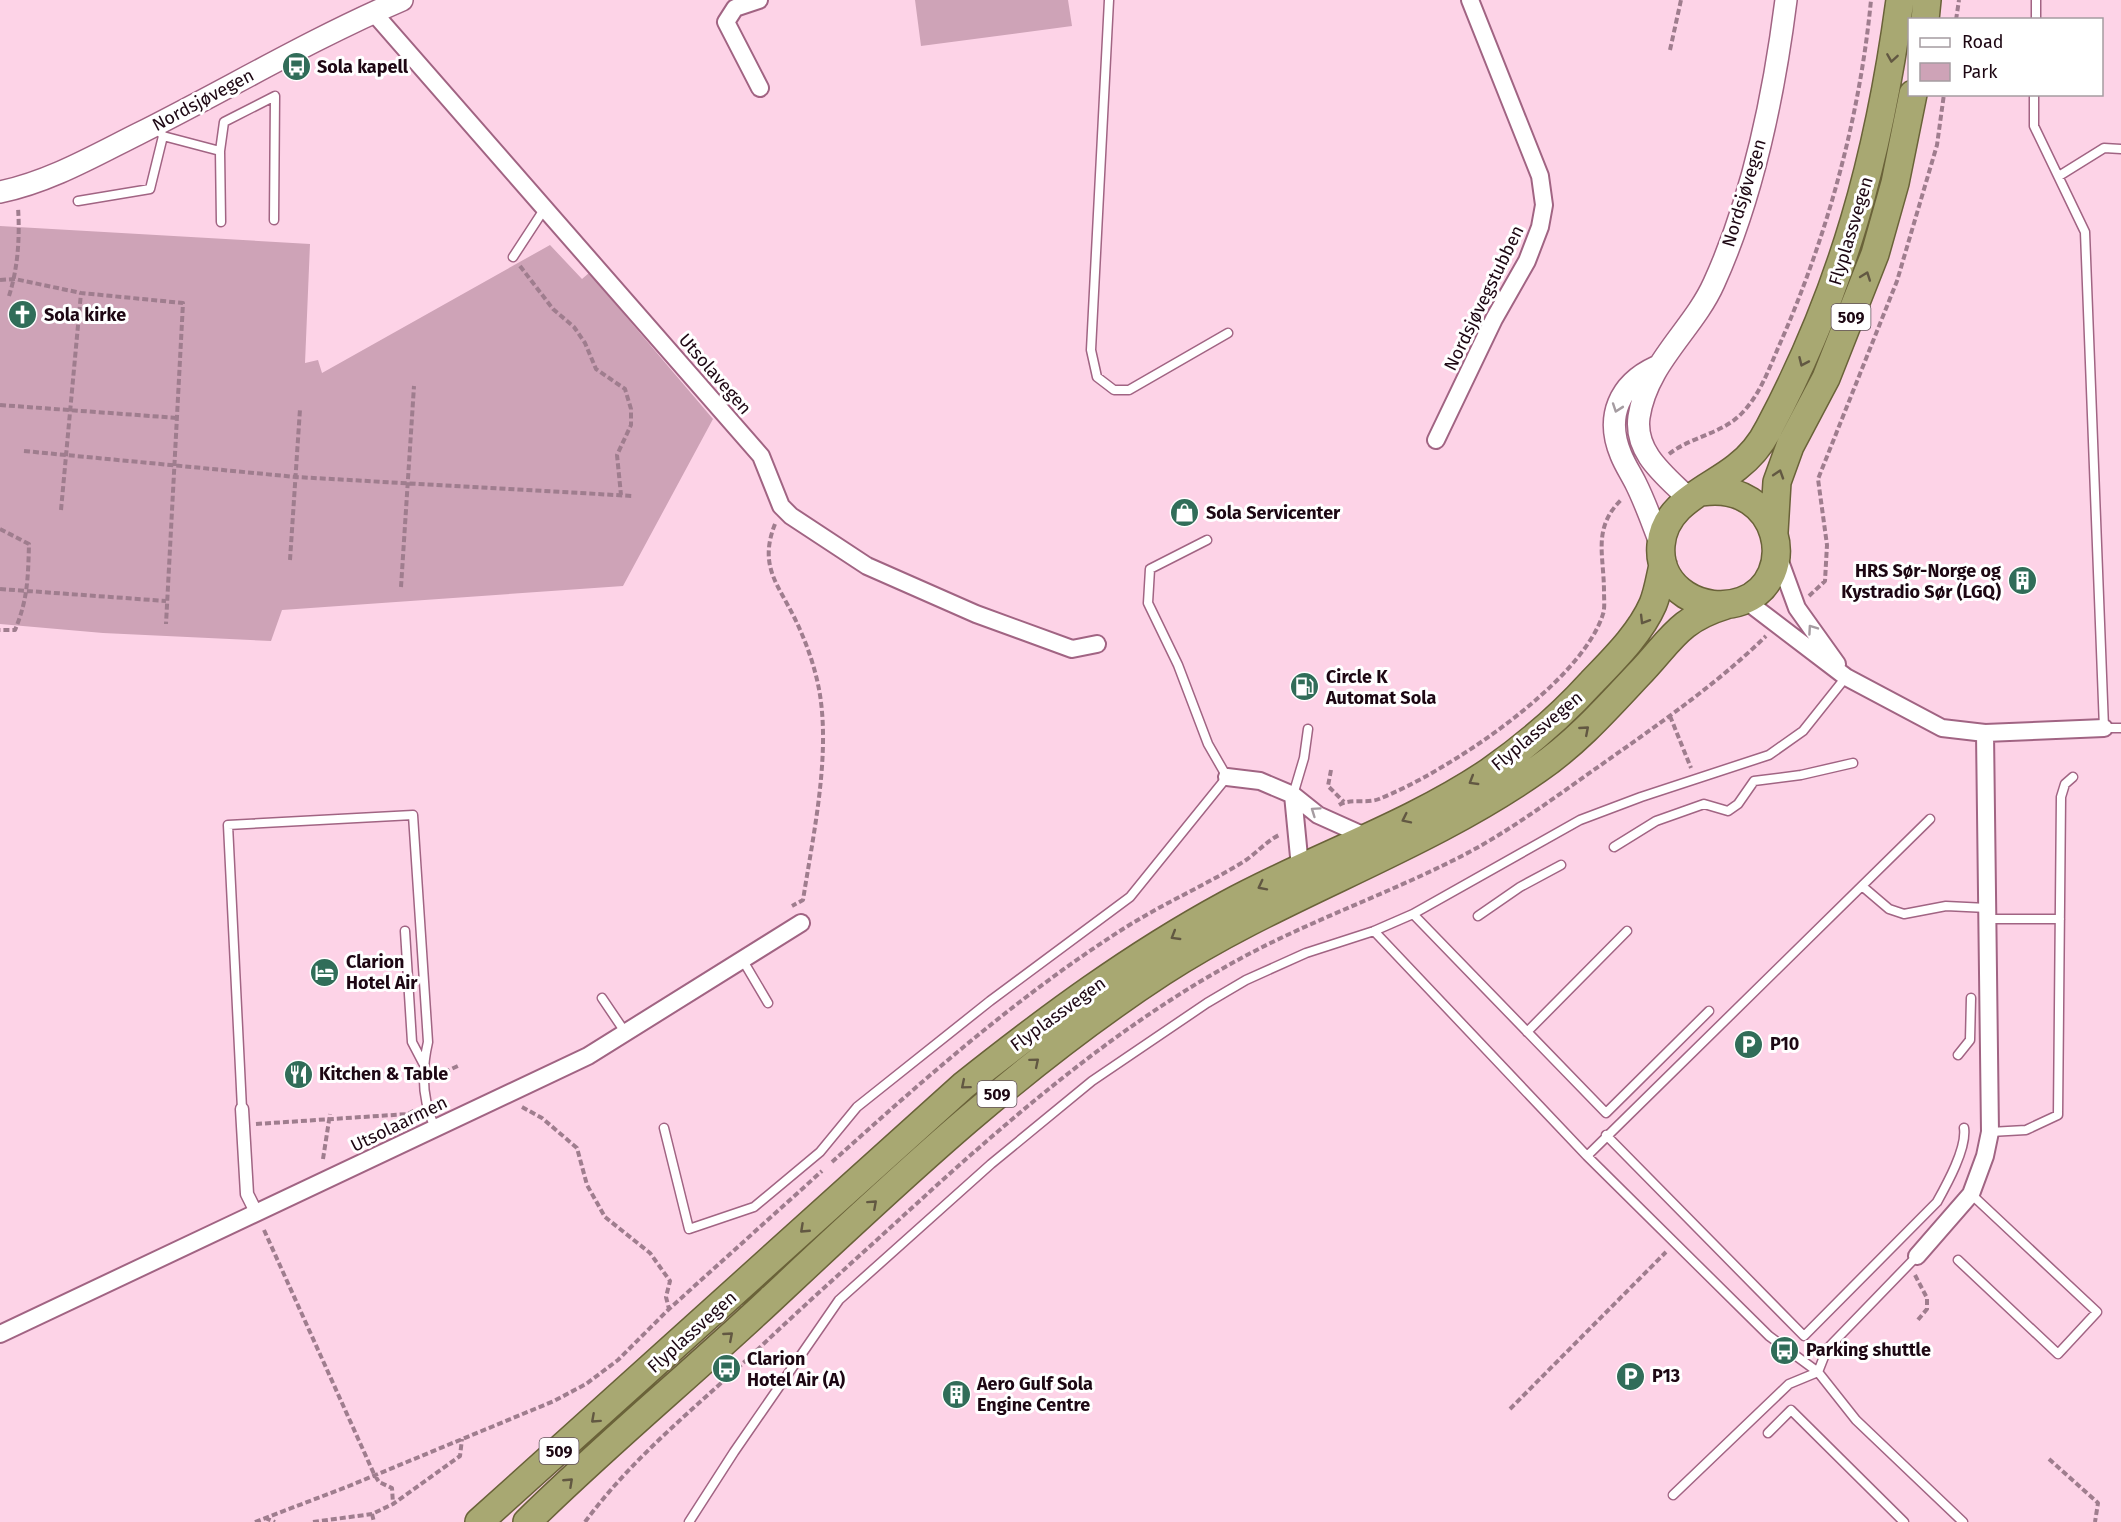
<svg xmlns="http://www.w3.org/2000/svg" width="2121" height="1522" font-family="'Fira Sans',sans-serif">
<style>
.green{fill:#cea3b7}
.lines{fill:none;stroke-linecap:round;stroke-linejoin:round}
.service-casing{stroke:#a16483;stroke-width:11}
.pedestrian-casing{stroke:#a16483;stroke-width:15}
.minor-casing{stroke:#a16483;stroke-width:20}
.tertiary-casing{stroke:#a16483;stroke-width:24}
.trunk-casing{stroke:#6a6239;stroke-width:30}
.path{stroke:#9f7d8e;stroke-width:4;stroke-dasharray:6 3;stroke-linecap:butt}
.service{stroke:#fff;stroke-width:8}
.pedestrian{stroke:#fff;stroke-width:12}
.minor{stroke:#fff;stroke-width:16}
.tertiary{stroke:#fff;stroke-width:21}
.trunk{stroke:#a8a872;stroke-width:27}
.oneway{stroke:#625842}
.oneway2{stroke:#a59ca1}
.labels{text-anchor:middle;stroke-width:6;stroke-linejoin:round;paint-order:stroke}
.shield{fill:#fff;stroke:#61515a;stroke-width:1.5}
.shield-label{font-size:16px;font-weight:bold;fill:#1d0713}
.poi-label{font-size:18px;font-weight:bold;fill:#1d0713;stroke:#fff;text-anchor:start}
.street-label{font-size:18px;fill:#1d0713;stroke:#fff}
</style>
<rect width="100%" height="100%" fill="#fdd3e7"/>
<path class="green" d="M 915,0 L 1068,0 L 1072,26 L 921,46 Z
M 0,226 L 310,244 L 305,363 L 318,360 L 322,373 L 550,245 L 582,279 L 589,273 L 713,419 L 623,586 L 282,610 L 271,641 L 103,633 L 0,624 Z"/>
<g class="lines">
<defs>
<path id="service" d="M 1109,0 L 1091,350 L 1097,377 L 1114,390 L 1129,390 L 1228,333
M 2036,20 L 2036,0
M 2034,94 L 2034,126 L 2085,232 L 2104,728 L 2121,728
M 163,136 L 220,151
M 2059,176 L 2104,148 L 2121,149
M 78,201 L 150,189 L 163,136 L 156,125
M 221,222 L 220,151 L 224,122 L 275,96 L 274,220
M 513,257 L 545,208
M 1293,795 L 1304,758 L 1308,729
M 1614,847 L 1656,821 L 1704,804 L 1728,811 L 1738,804 L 1754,781 L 1801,775 L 1853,763
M 1862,886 L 1889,909 L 1904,914 L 1946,906 L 1987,908
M 1413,914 L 1606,1113 L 1709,1011
M 1478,916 L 1520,887 L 1561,865
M 1987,919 L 2060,919
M 405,931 L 412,1042 L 423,1063
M 1374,931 L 1587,1156 L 1769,1336 L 1818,1372
M 742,959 L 768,1003
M 602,998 L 625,1032
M 1527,1032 L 1627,931
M 1958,1055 L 1970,1040 L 1971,998
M 242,1109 L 228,825 L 413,815 L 428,1042 C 421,1072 422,1100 435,1128
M 664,1128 L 689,1229 L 754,1207 L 820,1152 L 857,1107 L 990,1001 L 1130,897 L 1227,777 L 1208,744 L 1178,665 L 1148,603 L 1150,569 L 1207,540
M 1990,1132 L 2026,1130 L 2058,1115 L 2061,797 L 2065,784 L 2073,777
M 1606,1135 L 1804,1336 L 1937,1202 C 1947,1184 1967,1148 1964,1128
M 1587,1156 L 1930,819
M 1917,1256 L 1827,1349 L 1818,1372 L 1856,1420 L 1963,1522
M 1958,1260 L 2058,1354 L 2097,1312 L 1971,1194
M 1768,1433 L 1791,1410 L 1904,1522
M 1673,1495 L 1789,1384 L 1818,1372
M 689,1522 L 734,1452 L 839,1300 L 991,1164 L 1092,1081 L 1207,1003 L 1246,980 L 1306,953 L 1374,931 L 1413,914 L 1580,820 L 1641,797 L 1769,755 L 1803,731 L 1846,677"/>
<path id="pedestrian" d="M 242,1109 L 247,1194 L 257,1214"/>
<path id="minor" d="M 759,0 L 735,8 L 726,22 L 760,88
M 373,12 L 761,456 L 781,506 L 791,516 L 867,566 L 976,614 L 1072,649 L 1097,644
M 1436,440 L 1494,319 L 1527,261 L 1540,227 L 1544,205 L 1540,176 L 1470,0
M 1778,556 L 1797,608 L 1837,664
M 1745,600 L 1846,677 L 1942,728 L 1985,733 L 2104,728
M 1227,777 L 1260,781 L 1293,795
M 1300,867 L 1293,795 L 1318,815 L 1367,837
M 1917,1256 L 1971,1194 L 1985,1156 L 1990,1132 L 1985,733
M 0,1334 L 588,1056 L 801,923"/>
<path id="tertiary" d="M 0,192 C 49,182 94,156 138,134 C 226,90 311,39 402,0
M 1656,367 C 1619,384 1605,417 1621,455 C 1625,465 1631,474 1636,484 C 1646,504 1653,525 1661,545
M 1689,499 C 1666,476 1634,453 1639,417 C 1647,363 1693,330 1714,283 C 1754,195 1774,95 1786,0"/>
<path id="trunk" d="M 1925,20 L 1927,0
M 1702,492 C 1781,480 1801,579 1742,601 C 1704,615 1657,589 1661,545 C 1664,503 1710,489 1737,467 C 1750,457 1762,442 1769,428 C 1843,289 1879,156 1900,0
M 1774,532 L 1777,482 L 1790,446 L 1826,378 L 1875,254 L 1895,183 L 1913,94
M 479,1522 L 964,1085 C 1047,1019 1132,956 1226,905 C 1312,858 1407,827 1489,772 C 1526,746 1561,716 1591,683 C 1613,660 1640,634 1653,604 C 1658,592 1660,578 1663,565
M 527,1522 C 605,1445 690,1375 770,1300 C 895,1183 1018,1066 1162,972 C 1282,894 1421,851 1538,769 C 1576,743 1607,708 1638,675 C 1671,641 1677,620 1726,605"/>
</defs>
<use href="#service" class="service-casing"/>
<use href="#pedestrian" class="pedestrian-casing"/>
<use href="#minor" class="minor-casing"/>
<use href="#tertiary" class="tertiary-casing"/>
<use href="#trunk" class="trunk-casing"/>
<path class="path" d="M 1956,20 L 1959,0
M 1670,50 L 1681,0
M 520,266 L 553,309 L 574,327 L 585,343 L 596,369 L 625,389 L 631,409 L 631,425 L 617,455 L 621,495
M 0,280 L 15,279 L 81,293 L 183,303 L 166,624
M 9,296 C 18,268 20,237 18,207
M 0,405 L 178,418
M 24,451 L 296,477 L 633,496
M 1669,454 C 1692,436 1723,434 1743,412 C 1762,392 1771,363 1782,339 C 1828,233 1860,116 1871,0
M 61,510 L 81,293
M 775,524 C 758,567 779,585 796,621 C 807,644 816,670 820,695 C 830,759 813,836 803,900 L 792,906
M 0,529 L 29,544 C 28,577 28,599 15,630 L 0,630
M 290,560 L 300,409
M 401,587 L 414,386
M 0,589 L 166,601
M 1809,596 L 1825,581 L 1827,545 L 1818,479 L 1897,281 L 1937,145 L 1944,94
M 1670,716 L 1691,768
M 1331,770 L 1328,786 L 1344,802
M 1339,805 C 1351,798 1366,804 1379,799 C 1445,773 1581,684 1603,614 C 1605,608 1604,599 1604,592 C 1604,554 1592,528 1622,499
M 436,1076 L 460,1065
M 522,1107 L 542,1118 L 577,1148 L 587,1185 L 605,1217 L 650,1253 L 670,1281 L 666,1297 L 669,1309
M 256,1124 L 408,1114 L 415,1110
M 323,1159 L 330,1114
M 832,1162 C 924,1079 1018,996 1123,929 C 1162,904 1204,886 1243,862 C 1256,854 1265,842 1279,835
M 264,1230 L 374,1474 L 379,1482 L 392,1488 L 393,1504
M 1915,1275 L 1927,1298 L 1927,1309 L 1917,1321
M 1510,1409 L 1666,1252
M 2049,1459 L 2098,1503 L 2095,1522
M 372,1514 L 374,1522
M 265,1518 L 275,1522
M 255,1522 L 349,1486 L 554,1401 L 586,1384 L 618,1360 L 669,1309 L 822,1171
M 313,1522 L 372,1514 L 393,1504 L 460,1456 L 462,1439
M 585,1522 C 632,1458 696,1407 754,1353 C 803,1306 853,1262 903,1216 C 1009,1119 1119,1023 1247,955 C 1315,919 1389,893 1458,858 C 1511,831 1559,794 1608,760 C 1663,721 1718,683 1766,636"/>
<use href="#service" class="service"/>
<use href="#pedestrian" class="pedestrian"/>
<use href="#minor" class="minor"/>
<use href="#tertiary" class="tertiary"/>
<use href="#trunk" class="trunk"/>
</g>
<defs><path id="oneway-chevron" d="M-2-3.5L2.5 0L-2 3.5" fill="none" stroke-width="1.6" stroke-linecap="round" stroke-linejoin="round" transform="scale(1.5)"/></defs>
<g class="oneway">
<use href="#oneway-chevron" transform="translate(1892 58) rotate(99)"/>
<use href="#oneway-chevron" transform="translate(1866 276) rotate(-70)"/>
<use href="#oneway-chevron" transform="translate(1803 362) rotate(114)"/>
<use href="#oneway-chevron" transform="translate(1779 474) rotate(-72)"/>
<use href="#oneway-chevron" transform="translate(1644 620) rotate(121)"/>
<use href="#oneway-chevron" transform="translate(1585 730) rotate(-41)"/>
<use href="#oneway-chevron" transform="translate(1473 781) rotate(149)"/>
<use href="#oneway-chevron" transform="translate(1406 819) rotate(154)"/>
<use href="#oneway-chevron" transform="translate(1262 886) rotate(153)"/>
<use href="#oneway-chevron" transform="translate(1175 936) rotate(149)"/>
<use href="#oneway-chevron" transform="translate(1035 1062) rotate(-40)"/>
<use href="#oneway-chevron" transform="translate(965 1085) rotate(140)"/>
<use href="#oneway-chevron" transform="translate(873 1204) rotate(-42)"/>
<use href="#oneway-chevron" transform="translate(804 1229) rotate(137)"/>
<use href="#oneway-chevron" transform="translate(729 1336) rotate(-41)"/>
<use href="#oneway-chevron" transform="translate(595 1419) rotate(138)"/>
<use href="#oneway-chevron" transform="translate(569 1482) rotate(-43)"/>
</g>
<g class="oneway2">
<use href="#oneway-chevron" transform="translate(1617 408) rotate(109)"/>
<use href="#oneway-chevron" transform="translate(1812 629) rotate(-125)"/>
<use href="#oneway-chevron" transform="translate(1315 811) rotate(-145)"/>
</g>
<defs>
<symbol id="bus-disc" viewBox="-11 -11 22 22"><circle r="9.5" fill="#316d59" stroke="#fff"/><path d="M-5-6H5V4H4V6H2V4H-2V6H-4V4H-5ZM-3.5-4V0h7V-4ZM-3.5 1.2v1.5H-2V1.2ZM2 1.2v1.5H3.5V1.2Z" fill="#fff"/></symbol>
<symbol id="church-disc" viewBox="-11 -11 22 22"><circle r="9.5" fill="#316d59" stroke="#fff"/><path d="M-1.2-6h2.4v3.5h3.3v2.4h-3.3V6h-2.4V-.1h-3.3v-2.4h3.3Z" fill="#fff"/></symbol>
<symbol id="shop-disc" viewBox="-11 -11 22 22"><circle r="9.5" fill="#316d59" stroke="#fff"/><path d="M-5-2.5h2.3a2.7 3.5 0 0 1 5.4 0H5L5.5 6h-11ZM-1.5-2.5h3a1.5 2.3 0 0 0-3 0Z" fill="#fff"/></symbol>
<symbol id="building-disc" viewBox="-11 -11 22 22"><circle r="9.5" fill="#316d59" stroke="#fff"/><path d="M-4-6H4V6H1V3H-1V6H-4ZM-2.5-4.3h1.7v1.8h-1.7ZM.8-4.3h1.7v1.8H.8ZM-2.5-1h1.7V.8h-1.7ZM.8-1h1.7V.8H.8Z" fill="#fff"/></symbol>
<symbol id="fuel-disc" viewBox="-11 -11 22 22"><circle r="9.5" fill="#316d59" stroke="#fff"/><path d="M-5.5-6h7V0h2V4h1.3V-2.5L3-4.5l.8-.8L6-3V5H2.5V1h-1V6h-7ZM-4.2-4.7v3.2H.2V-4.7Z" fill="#fff"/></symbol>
<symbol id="hotel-disc" viewBox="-11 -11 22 22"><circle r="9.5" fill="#316d59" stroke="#fff"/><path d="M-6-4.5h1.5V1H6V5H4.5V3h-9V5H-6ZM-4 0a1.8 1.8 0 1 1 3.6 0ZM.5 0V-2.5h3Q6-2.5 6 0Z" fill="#fff"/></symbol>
<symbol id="parking-disc" viewBox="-11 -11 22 22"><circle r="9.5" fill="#316d59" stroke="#fff"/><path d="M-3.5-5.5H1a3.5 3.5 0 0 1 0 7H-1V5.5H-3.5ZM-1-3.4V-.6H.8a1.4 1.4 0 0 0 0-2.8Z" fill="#fff"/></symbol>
<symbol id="restaurant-disc" viewBox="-11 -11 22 22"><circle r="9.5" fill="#316d59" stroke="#fff"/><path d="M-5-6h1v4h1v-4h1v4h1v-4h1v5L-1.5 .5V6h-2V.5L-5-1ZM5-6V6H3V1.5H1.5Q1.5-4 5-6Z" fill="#fff"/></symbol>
</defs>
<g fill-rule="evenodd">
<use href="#bus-disc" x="280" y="50" width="33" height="33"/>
<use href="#church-disc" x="6" y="298" width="33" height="33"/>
<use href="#shop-disc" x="1168" y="496" width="33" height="33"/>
<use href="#building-disc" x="2006" y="564" width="33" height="33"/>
<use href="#fuel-disc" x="1288" y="670" width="33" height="33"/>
<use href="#hotel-disc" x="308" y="956" width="33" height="33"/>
<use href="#parking-disc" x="1732" y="1028" width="33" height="33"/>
<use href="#restaurant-disc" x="282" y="1058" width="33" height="33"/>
<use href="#bus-disc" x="1768" y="1334" width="33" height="33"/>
<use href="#bus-disc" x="710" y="1352" width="33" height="33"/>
<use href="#parking-disc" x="1614" y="1360" width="33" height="33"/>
<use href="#building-disc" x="940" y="1378" width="33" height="33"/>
</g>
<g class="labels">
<g class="shield">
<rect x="1831.5" y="304" width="39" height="26" rx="4.5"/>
<rect x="977.5" y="1081" width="39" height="26" rx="4.5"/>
<rect x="539.5" y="1438" width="39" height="26" rx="4.5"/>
</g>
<g class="shield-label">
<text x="1851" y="323">509</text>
<text x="997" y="1100">509</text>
<text x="559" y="1457">509</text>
</g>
<g class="poi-label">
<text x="317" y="73">Sola kapell</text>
<text x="44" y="321">Sola kirke</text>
<text x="1206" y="519">Sola Servicenter</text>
<text x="2001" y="577" text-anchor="end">HRS Sør-Norge og<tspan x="2001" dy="21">Kystradio Sør (LGQ)</tspan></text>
<text x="1326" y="683">Circle K<tspan x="1326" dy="21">Automat Sola</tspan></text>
<text x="346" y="968">Clarion<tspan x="346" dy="21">Hotel Air</tspan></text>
<text x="1770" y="1050">P10</text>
<text x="319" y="1080">Kitchen &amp; Table</text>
<text x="1806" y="1356">Parking shuttle</text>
<text x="747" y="1365">Clarion<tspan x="747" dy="21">Hotel Air (A)</tspan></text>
<text x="1652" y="1382">P13</text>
<text x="977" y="1390">Aero Gulf Sola<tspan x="977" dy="21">Engine Centre</tspan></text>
</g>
<g class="street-label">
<text transform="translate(203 100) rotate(-28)" y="6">Nordsjøvegen</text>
<text transform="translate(1744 193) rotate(-73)" y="6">Nordsjøvegen</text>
<text transform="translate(1851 231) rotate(-73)" y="6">Flyplassvegen</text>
<text transform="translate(1484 298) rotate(-64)" y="6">Nordsjøvegstubben</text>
<text transform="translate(715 374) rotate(49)" y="6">Utsolavegen</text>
<text transform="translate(1537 731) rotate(-40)" y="6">Flyplassvegen</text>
<text transform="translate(1058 1014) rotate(-36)" y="6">Flyplassvegen</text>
<text transform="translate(399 1124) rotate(-26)" y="6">Utsolaarmen</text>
<text transform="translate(692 1332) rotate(-42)" y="6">Flyplassvegen</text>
</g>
</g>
<rect x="1908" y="18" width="195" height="78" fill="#ffffff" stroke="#a59ca1" stroke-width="1.5"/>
<rect x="1920" y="38" width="30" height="9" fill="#ffffff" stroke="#a59ca1" stroke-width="1.5"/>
<text x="1962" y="48" font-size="18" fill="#1d0713">Road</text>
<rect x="1920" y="63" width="30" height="18" fill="#cea3b7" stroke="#a59ca1" stroke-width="1.5"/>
<text x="1962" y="78" font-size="18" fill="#1d0713">Park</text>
</svg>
